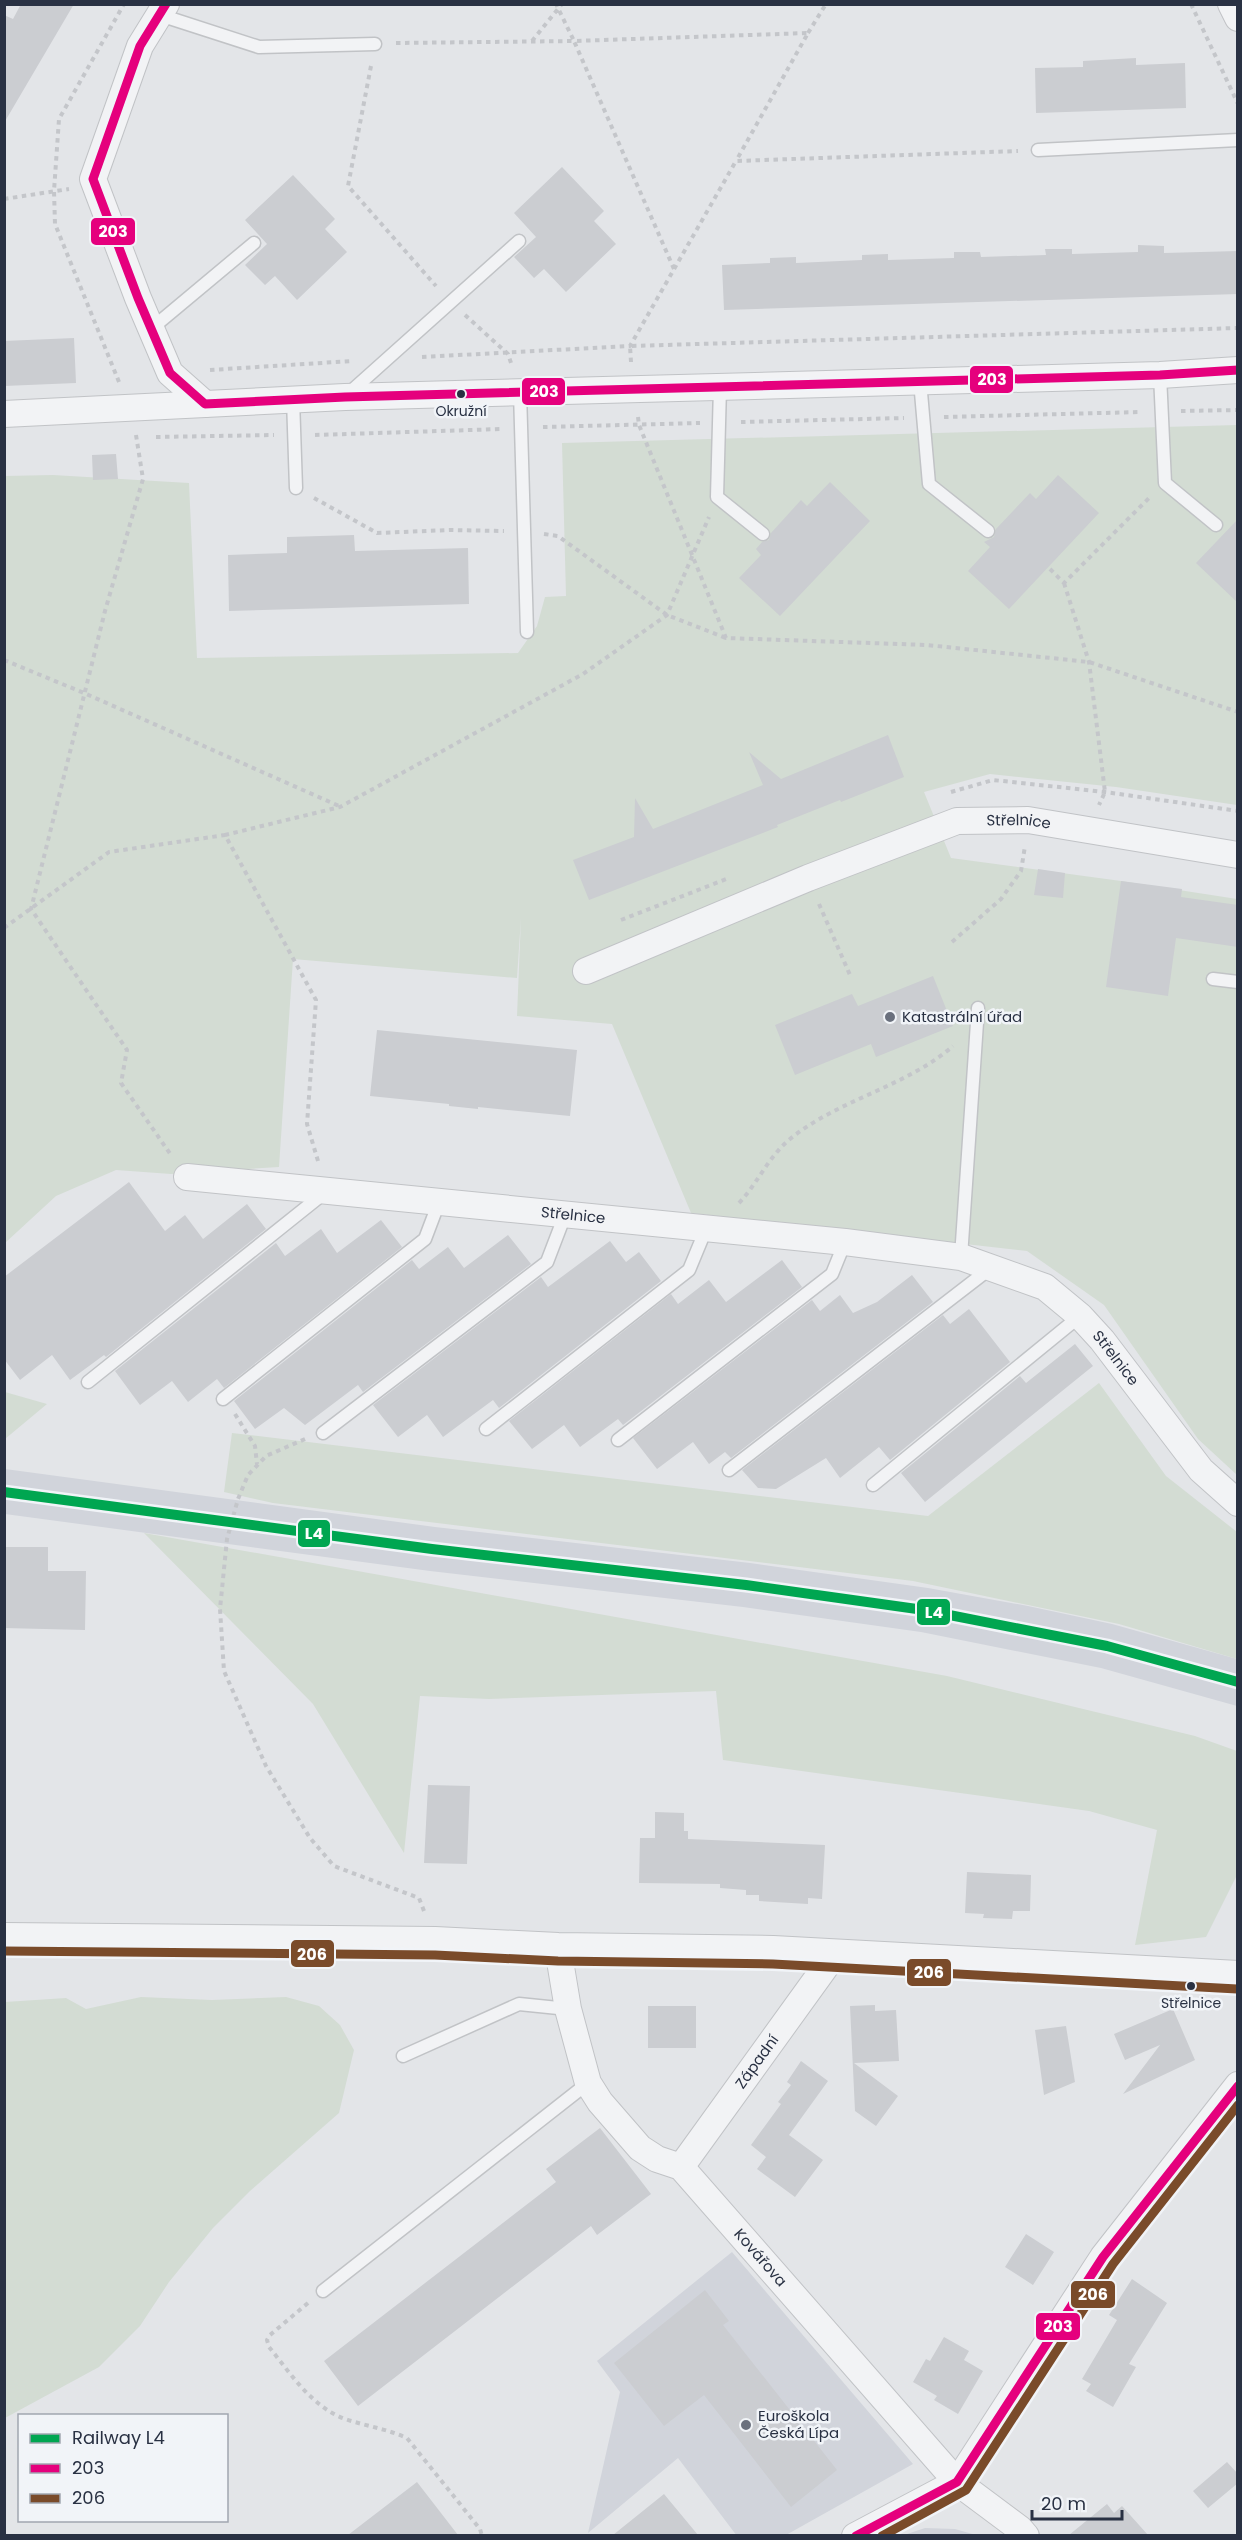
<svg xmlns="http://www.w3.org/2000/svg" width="1242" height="2540" font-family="Poppins,sans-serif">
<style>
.built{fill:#d1d4db}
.green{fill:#d3dcd3}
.building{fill:#cbcdd1}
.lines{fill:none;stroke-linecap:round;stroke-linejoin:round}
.service-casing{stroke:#c1c3c6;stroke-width:15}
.minor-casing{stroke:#c1c3c6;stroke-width:28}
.tertiary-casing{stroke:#c1c3c6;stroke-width:34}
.path{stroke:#c4c6ca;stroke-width:4;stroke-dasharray:4.5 4.5;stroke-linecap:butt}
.service{stroke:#f2f3f5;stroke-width:12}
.minor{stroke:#f2f3f5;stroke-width:26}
.tertiary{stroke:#f2f3f5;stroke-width:32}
.bus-1-casing{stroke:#f1f4f8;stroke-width:14}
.bus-2-casing{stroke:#f1f4f8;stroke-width:14}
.bus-1{stroke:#e5007d;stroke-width:9}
.bus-2{stroke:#7a4b2a;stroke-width:9}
.rail-1-casing{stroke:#f1f4f8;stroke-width:15}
.rail-1{stroke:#00a651;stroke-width:10}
.bus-dot{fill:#293143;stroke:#f1f4f8;stroke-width:2}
.poi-dot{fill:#6a707d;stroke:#f1f4f8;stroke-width:2}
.labels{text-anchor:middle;stroke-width:5;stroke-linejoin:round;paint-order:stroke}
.bus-label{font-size:14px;fill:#293143;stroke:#f1f4f8}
.street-label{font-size:15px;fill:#293143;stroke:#f1f4f8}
.poi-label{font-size:15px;fill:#293143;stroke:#f1f4f8;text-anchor:start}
.line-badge{stroke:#f1f4f8;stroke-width:2}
.badge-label{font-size:16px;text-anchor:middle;font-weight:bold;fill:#fff}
</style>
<rect width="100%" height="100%" fill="#e3e5e8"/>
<path class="built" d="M 5,1469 L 435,1527 L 750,1563 L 928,1588 L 1028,1606 L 1112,1624 L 1237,1659 L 1237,1706 L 1101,1668 L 921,1632 L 743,1607 L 430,1571 L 5,1514 Z
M 732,2252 L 913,2464 L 786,2535 L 737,2536 L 678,2458 L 588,2533 L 620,2392 L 597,2361 Z
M 925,2528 L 955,2529 L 976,2535 L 904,2535 Z"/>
<path class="green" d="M 1237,425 L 1237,805 L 1116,787 L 990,774 L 924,792 L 951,858 L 1121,881 L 1237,899 L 1237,1475 L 1198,1439 L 1104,1305 L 1027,1251 L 691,1213 L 612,1024 L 517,1016 L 521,918 L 517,978 L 293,959 L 279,1167 L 171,1174 L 116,1170 L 56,1196 L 5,1243 L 5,476 L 53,475 L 189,483 L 197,658 L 518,653 L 537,626 L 545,597 L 566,596 L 562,443 Z
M 1099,1383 L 1166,1476 L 1237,1532 L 1237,1659 L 1119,1624 L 913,1581 L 273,1503 L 224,1492 L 232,1433 L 928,1516 Z
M 5,1392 L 47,1404 L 5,1439 L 4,1392 Z
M 144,1533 L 947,1676 L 1195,1736 L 1237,1751 L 1237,1875 L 1206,1937 L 1135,1945 L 1157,1830 L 1089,1811 L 723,1760 L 716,1691 L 489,1699 L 420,1696 L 404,1853 L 313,1704 Z
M 141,1997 L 212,2000 L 286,1997 L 319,2006 L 340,2025 L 354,2050 L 339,2113 L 250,2191 L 213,2228 L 169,2282 L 140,2326 L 99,2367 L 5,2418 L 5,2002 L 66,1998 L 86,2009 Z"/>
<path class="building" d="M 21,4 L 74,4 L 4,123 L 4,15 L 13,19 Z
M 1136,58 L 1136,65 L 1185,63 L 1186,108 L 1036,113 L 1035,68 L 1083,67 L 1083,61 Z
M 562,167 L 604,211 L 594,221 L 616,244 L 566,292 L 544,269 L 534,278 L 514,257 L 536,237 L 514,213 Z
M 293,175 L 335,219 L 325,229 L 347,252 L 297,300 L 275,276 L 265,285 L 245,265 L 267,244 L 245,220 Z
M 1138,245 L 1164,246 L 1164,253 L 1238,251 L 1238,294 L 724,310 L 722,265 L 770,263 L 770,258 L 796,257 L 796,263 L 862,260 L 862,255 L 888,254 L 888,260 L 954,258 L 954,252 L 980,252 L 981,257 L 1046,255 L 1045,249 L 1072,249 L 1072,254 L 1138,252 Z
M 74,338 L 76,383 L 4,386 L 4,341 Z
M 116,454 L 118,479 L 93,480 L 92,455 Z
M 1058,475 L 1099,513 L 1009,609 L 968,571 L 990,547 L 984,542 L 994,537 L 996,529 L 1030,493 L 1036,499 Z
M 830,482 L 870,521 L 780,616 L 739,578 L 761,555 L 756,549 L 762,542 L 769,540 L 771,533 L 801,500 L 807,506 Z
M 1238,519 L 1238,603 L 1196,563 Z
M 354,535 L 355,551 L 468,548 L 469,604 L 229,611 L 228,555 L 287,553 L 287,537 Z
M 888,735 L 904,777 L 841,802 L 840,800 L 777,825 L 778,827 L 589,900 L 573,860 L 634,837 L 635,798 L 653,829 L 763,785 L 749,752 L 781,779 Z
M 1038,869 L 1065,873 L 1063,898 L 1034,895 Z
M 1121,881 L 1182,889 L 1181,897 L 1238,905 L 1238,947 L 1176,938 L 1168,996 L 1106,987 Z
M 933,976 L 953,1026 L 876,1057 L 871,1044 L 795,1075 L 775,1025 L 852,994 L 858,1006 Z
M 377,1030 L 577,1050 L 570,1116 L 478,1107 L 478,1109 L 449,1106 L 449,1104 L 370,1096 Z
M 129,1182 L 165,1231 L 185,1215 L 203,1239 L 247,1204 L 266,1229 L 106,1357 L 104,1355 L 70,1380 L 52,1355 L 20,1380 L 4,1359 L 4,1277 Z
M 381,1220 L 402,1247 L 224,1388 L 217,1379 L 188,1402 L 172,1381 L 140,1405 L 115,1371 L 276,1243 L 285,1256 L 321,1229 L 337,1253 Z
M 508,1235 L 531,1264 L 363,1392 L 358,1385 L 305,1425 L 284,1408 L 255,1429 L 234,1401 L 412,1260 L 419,1269 L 448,1247 L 464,1268 Z
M 610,1241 L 626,1262 L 639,1252 L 661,1281 L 499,1408 L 493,1400 L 443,1437 L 427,1415 L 398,1437 L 373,1405 L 541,1277 L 548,1287 Z
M 782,1260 L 802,1287 L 623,1425 L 618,1419 L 580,1447 L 564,1425 L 532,1449 L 509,1421 L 671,1294 L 678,1304 L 709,1280 L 726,1302 Z
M 912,1275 L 933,1302 L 731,1458 L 725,1452 L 709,1464 L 693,1442 L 657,1469 L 633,1438 L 812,1300 L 820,1311 L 840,1295 L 853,1313 L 877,1302 Z
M 969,1309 L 1010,1362 L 890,1460 L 879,1447 L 840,1478 L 826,1458 L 776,1489 L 758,1488 L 742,1470 L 943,1315 L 950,1324 Z
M 1075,1344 L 1093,1366 L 925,1502 L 901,1473 L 1020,1376 L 1026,1383 Z
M 4,1547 L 48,1547 L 48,1571 L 86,1571 L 85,1630 L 4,1628 Z
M 428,1785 L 470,1786 L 467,1864 L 424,1863 Z
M 655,1812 L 684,1813 L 684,1831 L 688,1831 L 688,1839 L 825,1845 L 822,1899 L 808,1898 L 808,1904 L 759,1901 L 759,1895 L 746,1895 L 746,1890 L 720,1888 L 720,1884 L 639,1883 L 640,1838 L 655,1838 Z
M 967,1872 L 1031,1875 L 1030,1911 L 1013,1911 L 1012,1919 L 983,1918 L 984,1914 L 965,1913 Z
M 875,2005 L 875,2011 L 896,2010 L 899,2061 L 854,2063 L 898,2096 L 876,2126 L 855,2111 L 850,2006 Z
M 648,2006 L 696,2006 L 696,2048 L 648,2048 Z
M 1173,2009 L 1195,2060 L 1123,2094 L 1160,2045 L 1125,2060 L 1114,2034 Z
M 1066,2026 L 1075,2082 L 1044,2095 L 1035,2030 Z
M 801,2061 L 828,2081 L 789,2135 L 823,2160 L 795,2197 L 757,2169 L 766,2157 L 751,2145 L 781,2104 L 778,2102 L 791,2085 L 787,2082 Z
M 600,2128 L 651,2194 L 597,2235 L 591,2226 L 358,2406 L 324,2361 L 556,2182 L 546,2169 Z
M 1026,2234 L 1054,2252 L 1033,2285 L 1005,2267 Z
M 1132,2279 L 1167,2303 L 1129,2364 L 1136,2367 L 1113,2407 L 1086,2391 L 1091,2384 L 1082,2379 L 1117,2320 L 1109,2315 Z
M 705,2290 L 729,2321 L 723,2325 L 837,2470 L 791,2507 L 704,2395 L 664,2426 L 614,2363 Z
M 944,2337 L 969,2351 L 964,2360 L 983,2371 L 958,2414 L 934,2400 L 937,2396 L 913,2382 L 926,2359 L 930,2361 Z
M 1227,2462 L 1238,2474 L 1238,2483 L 1208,2508 L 1193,2491 Z
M 417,2482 L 458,2535 L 348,2535 Z
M 664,2494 L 698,2535 L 613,2535 Z
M 1107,2504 L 1114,2513 L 1122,2506 L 1148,2535 L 1069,2535 Z"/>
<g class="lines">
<defs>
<path id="service" d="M 160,15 L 259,47 L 375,44
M 1038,150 L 1238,140
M 151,329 L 254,243
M 1160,375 L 1165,483 L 1216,525
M 920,381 L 929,484 L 988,531
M 720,387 L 717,497 L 763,534
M 520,392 L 527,632
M 348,394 L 519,241
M 293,399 L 296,488
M 1213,979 L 1238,982
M 961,1257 L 978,1008
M 88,1382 L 323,1194
M 223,1399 L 425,1239 L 439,1202
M 486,1429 L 689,1270 L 706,1229
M 323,1433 L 547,1262 L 565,1215
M 618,1440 L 832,1274 L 845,1242
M 729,1470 L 992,1267
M 873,1485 L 1080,1316
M 403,2056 L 519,2004 L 568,2009
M 323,2291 L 588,2083"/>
<g id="minor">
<path d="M 166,4 L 140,46 L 93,179 L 138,298 L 170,373 L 205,404"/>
<path d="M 1231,4 L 1238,18"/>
<path d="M 4,414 L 345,397 L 1160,375 L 1238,370"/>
<path id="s1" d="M 586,971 L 808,878 L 957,821 L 1028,820 L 1238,855"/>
<path id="s2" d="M 187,1177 L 845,1242 L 961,1257 L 1045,1287 L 1080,1316 L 1102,1340 L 1201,1470 L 1238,1503"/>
<path id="s3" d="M 558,1949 L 568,2009 L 588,2083 L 600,2102 L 640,2148 L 657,2159 L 681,2167 L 957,2482 L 1020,2529 L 1026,2536"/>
<path id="s4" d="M 681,2167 L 834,1955"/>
<path d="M 855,2536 L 957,2482 L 1103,2257 L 1238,2085"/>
</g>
<path id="tertiary" d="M 4,1939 L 435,1943 L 558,1949 L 773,1952 L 1238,1977"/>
</defs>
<use href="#service" class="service-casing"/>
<use href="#minor" class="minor-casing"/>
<use href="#tertiary" class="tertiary-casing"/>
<path class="path" d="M 1191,4 L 1238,104
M 808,33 L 826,4
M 532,41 L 562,4
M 396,43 L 574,41 L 556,4
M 371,66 L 348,186 L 436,286
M 4,199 L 69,189
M 674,269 L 574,41 L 808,33 L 736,161
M 465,315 L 508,354 L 512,366
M 422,357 L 630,346 L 736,161 L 1018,151
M 631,362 L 630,346 L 1238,328
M 210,370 L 352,361
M 119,382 L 55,224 L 54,191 L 59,119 L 124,4
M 1181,411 L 1238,410
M 638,417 L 639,425 L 726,638 L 927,645 L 1089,662 L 1238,712
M 944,417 L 1141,412
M 741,422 L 904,418
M 543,427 L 700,423
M 136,435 L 143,479 L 105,611 L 31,909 L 127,1050 L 121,1083 L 171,1155
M 315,435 L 502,429
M 156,437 L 274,435
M 314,498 L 377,533 L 449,530 L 504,531
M 544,534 L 558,536 L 667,615 L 726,638
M 1050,569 L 1064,583 L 1151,496
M 1064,583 L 1089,662 L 1105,792 L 1099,805
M 4,660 L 84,693 L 339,806
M 951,792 L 993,780 L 1105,792 L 1238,811
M 819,904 L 850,975
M 621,920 L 729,878
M 4,928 L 109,852 L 225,835
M 952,942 L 1001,899 L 1021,871 L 1025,846
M 318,1161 L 307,1124 L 316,1000 L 225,835 L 340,807 L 583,674 L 667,615 L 709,517
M 739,1203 C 758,1183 768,1157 790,1139 C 839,1099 906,1087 953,1046
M 235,1414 L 255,1446 L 257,1464
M 305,1439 L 266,1456 L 248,1475 L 238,1499 L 227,1539 L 220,1609 L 224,1671 L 266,1766 L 310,1838 L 334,1866 L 419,1898 L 424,1911
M 308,2303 L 270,2335 L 267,2340 L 269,2347 C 291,2374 312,2407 345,2419 C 366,2426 387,2429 407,2438 L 480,2529 L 482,2536"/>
<use href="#service" class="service"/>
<use href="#minor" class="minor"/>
<use href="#tertiary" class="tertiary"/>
<defs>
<path id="bus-1" d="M 166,4 L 140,46 L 93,179 L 138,298 L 170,373 L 205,404 L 345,397 L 1160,375 L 1238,370
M 856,2536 L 957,2482 L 1103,2257 L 1238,2086"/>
<path id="bus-2" d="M 4,1951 L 435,1955 L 558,1961 L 773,1964 L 1237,1989
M 882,2536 L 966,2490 L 1113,2264 L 1238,2105"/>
</defs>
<use href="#bus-1" class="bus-1-casing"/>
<use href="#bus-2" class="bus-2-casing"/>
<use href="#bus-1" class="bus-1"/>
<use href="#bus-2" class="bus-2"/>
<defs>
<path id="rail-1" d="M 4,1492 L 432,1549 L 746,1585 L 924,1610 L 1107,1646 L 1238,1682"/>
</defs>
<use href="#rail-1" class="rail-1-casing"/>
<use href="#rail-1" class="rail-1"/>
</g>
<g class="bus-dot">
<circle cx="461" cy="394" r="5"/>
<circle cx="1191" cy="1986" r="5"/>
</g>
<g class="poi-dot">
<circle cx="890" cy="1017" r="6"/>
<circle cx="746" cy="2425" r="6"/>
</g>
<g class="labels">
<g class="bus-label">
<text x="461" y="416">Okružní</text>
<text x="1191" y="2008">Střelnice</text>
</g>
<g class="street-label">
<text dy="5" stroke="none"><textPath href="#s1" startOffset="462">Střelnice</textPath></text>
<text dy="5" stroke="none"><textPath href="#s2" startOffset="388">Střelnice</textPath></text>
<text dy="5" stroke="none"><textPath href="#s2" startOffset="968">Střelnice</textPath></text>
<text dy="5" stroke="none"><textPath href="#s4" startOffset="130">Západní</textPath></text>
<text dy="5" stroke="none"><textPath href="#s3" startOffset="387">Kovářova</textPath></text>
</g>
<g class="poi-label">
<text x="902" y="1022">Katastrální úřad</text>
<text x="758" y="2421">Euroškola<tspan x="758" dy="17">Česká Lípa</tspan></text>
</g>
</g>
<g class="line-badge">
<rect x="90" y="217" width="46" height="29" rx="6" fill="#e5007d"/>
<rect x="969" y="365" width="45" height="29" rx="6" fill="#e5007d"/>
<rect x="521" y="377" width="45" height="29" rx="6" fill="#e5007d"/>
<rect x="297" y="1519" width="34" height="29" rx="6" fill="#00a651"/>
<rect x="916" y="1598" width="35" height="28" rx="6" fill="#00a651"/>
<rect x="290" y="1939" width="45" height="29" rx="6" fill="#7a4b2a"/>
<rect x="906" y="1958" width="46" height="29" rx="6" fill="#7a4b2a"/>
<rect x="1070" y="2280" width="46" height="29" rx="6" fill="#7a4b2a"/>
<rect x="1035" y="2312" width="46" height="29" rx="6" fill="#e5007d"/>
</g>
<g class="badge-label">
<text x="113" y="237">203</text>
<text x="992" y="385">203</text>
<text x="544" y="397">203</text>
<text x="314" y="1539">L4</text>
<text x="934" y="1618">L4</text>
<text x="312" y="1960">206</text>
<text x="929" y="1978">206</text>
<text x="1093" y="2300">206</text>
<text x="1058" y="2332">203</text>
</g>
<rect width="1242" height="2540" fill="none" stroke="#293143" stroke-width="12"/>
<rect x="18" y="2414" width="210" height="108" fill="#f1f4f8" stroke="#a1a6b0" stroke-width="1.5"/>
<rect x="30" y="2434" width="30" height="9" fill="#00a651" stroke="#a1a6b0" stroke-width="1.5"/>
<text x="72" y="2444" font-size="18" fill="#293143">Railway L4</text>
<rect x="30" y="2464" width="30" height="9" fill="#e5007d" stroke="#a1a6b0" stroke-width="1.5"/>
<text x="72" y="2474" font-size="18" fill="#293143">203</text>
<rect x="30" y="2494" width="30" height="9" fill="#7a4b2a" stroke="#a1a6b0" stroke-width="1.5"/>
<text x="72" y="2504" font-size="18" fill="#293143">206</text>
<path d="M1032 2510v9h90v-9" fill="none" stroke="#293143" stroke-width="3"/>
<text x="1041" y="2510" font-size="18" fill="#293143" stroke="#f1f4f8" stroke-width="4.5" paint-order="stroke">20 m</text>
</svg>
